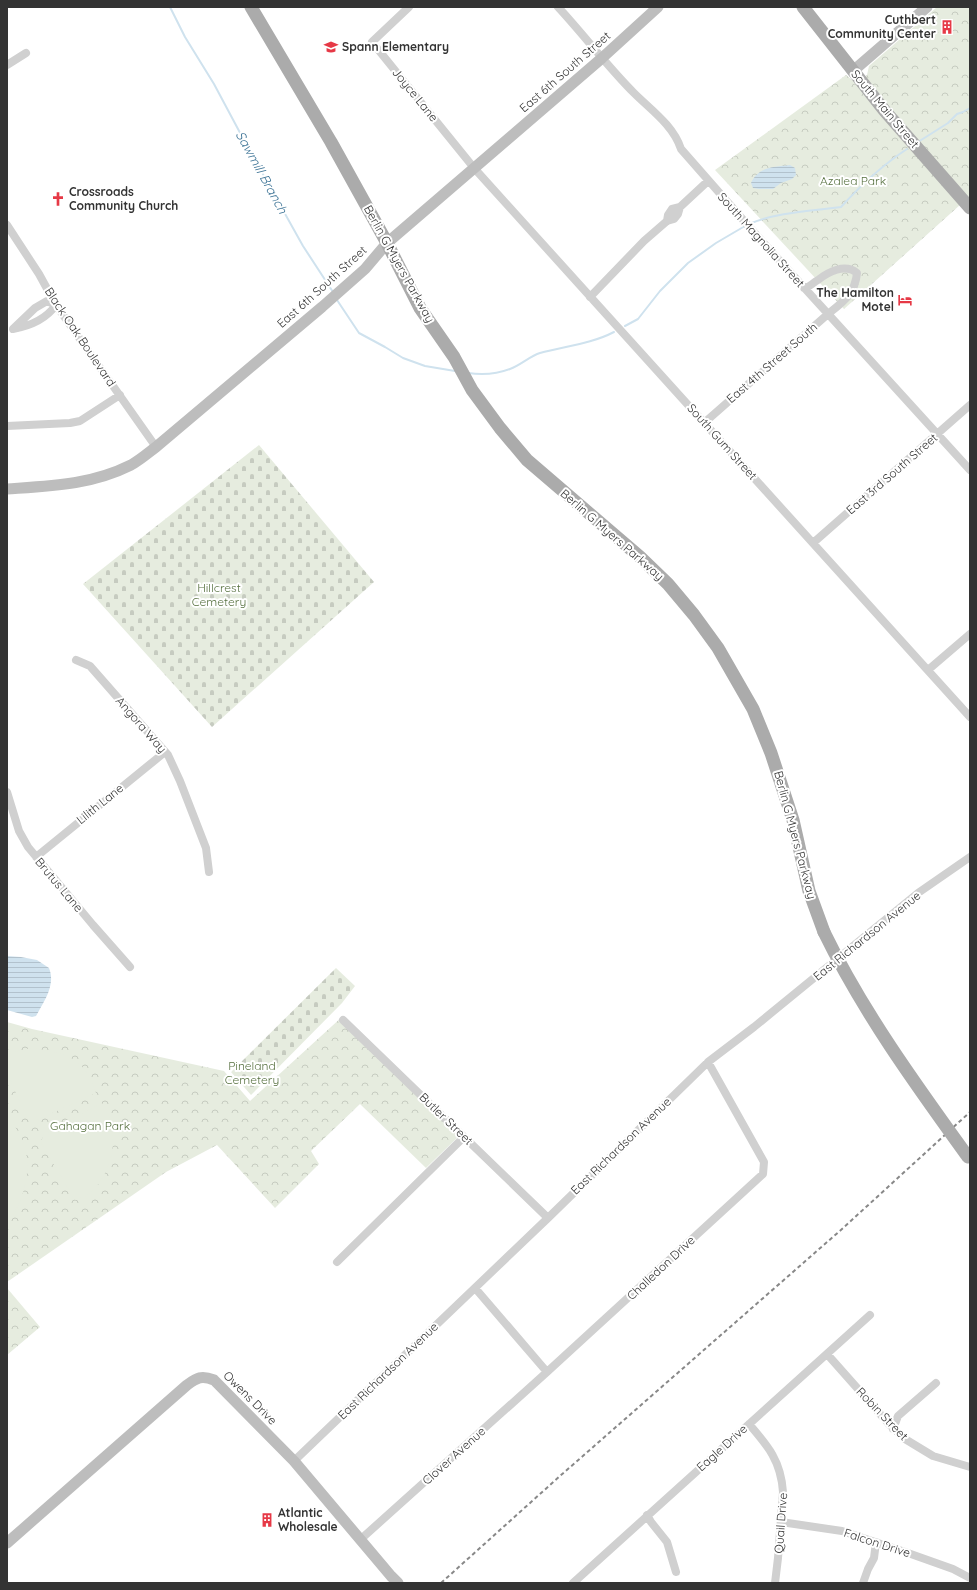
<svg xmlns="http://www.w3.org/2000/svg" width="977" height="1590" font-family="Quicksand,sans-serif">
<style>
.forest{fill:url(#forest-crowns)}
.cemetery{fill:url(#cemetery-stones)}
.garden{fill:#e6ecdf}
.water{fill:url(#water-rules)}
.lines{fill:none;stroke-linecap:round;stroke-linejoin:round}
.stream{stroke:#cfe2ee;stroke-width:2}
.street{stroke:#d0d0d0;stroke-width:8}
.secondary{stroke:#bdbdbd;stroke-width:11}
.primary{stroke:#ababab;stroke-width:13}
.rail{stroke:#888;stroke-width:2;stroke-dasharray:4 3;stroke-linecap:butt}
.primary-bridge{stroke:#ababab;stroke-width:13}
.labels{text-anchor:middle;stroke-width:4;stroke-linejoin:round;paint-order:stroke}
.poi-label{font-size:12px;font-weight:bold;fill:#333;stroke:#fff;text-anchor:start}
.street-label{font-size:12px;fill:#333;stroke:#fff}
.park-label{font-size:12px;fill:#56703f;stroke:#fff}
.water-label{font-size:13px;font-style:italic;fill:#3f7597;stroke:#fff}
</style>
<defs>
<pattern id="forest-crowns" width="20" height="18" patternUnits="userSpaceOnUse"><rect width="20" height="18" fill="#e6ecdf"/><path d="M2 6a3 3 0 1 1 6 0M12 15a3 3 0 1 1 6 0" fill="none" stroke="#c6cbc0"/></pattern>
<pattern id="cemetery-stones" width="16" height="16" patternUnits="userSpaceOnUse"><rect width="16" height="16" fill="#e6ecdf"/><path d="M2 7V4a2 2 0 0 1 4 0v3zM10 15v-3a2 2 0 0 1 4 0v3z" fill="#c6cbc0"/></pattern>
<pattern id="water-rules" width="6" height="5" patternUnits="userSpaceOnUse"><rect width="6" height="5" fill="#cfe2ee"/><path d="M0 2.5h6" fill="none" stroke="#b2c2cd"/></pattern>
</defs>
<rect width="100%" height="100%" fill="#fff"/>
<path class="forest" d="M 937,7 L 970,7 L 970,196 L 844,309 L 715,170 L 846,75 L 857,84 L 867,75 L 869,66 Z
M 343,1016 L 459,1136 L 426,1168 L 360,1104 L 311,1151 L 319,1164 L 275,1208 L 217,1145 L 166,1172 L 7,1282 L 7,1022 L 32,1029 L 224,1071 L 250,1101 Z
M 7,1288 L 40,1327 L 7,1355 Z"/>
<path class="cemetery" d="M 259,445 L 374,582 L 212,727 L 83,584 Z
M 336,968 L 355,986 L 342,1003 L 251,1095 L 231,1072 Z"/>
<path class="garden" d="M 964,45 L 970,53 L 970,71 L 955,53 Z
M 31,1048 C 51,1051 72,1053 85,1070 C 90,1077 93,1086 96,1093 L 35,1121 L 27,1119 L 7,1072 L 7,1055 L 14,1052 Z
M 102,1103 C 105,1109 109,1116 111,1123 C 117,1148 109,1177 89,1194 C 86,1197 79,1198 75,1200 L 41,1143 L 43,1135 Z
M 8,1114 C 14,1125 22,1137 25,1148 C 32,1176 22,1203 7,1225 L 7,1115 Z"/>
<path class="water" d="M 790,165 L 795,168 L 796,175 L 792,179 L 781,183 L 773,189 L 759,189 L 753,188 L 751,183 C 759,166 775,167 790,165 Z
M 7,956 L 21,957 L 37,960 L 49,968 C 56,985 44,1001 36,1016 L 32,1017 L 7,1010 Z"/>
<g class="lines">
<path class="stream" d="M 170,7 L 185,37 L 214,84 L 246,144 L 303,246 L 333,292
M 918,142 L 948,123 L 957,114 L 963,112 L 970,108
M 749,224 C 777,212 811,211 841,207 C 862,184 881,166 907,149
M 337,300 L 359,333 L 385,347 L 403,358 L 425,366 L 455,371
M 625,326 L 638,319 L 660,291 L 688,263 L 716,243 L 745,226
M 468,373 C 482,375 497,374 510,369 C 521,365 530,356 540,353 C 565,346 591,344 614,332"/>
<path class="street" d="M 409,7 L 372,42 L 474,168 L 970,717
M 558,7 C 584,35 607,66 634,93 C 651,110 673,125 681,149 L 759,238 L 970,470
M 7,65 L 26,53
M 667,221 L 668,215 L 672,209 L 680,207 L 708,181
M 7,225 L 39,274 L 56,305 L 156,447
M 590,297 L 644,241 L 667,221 L 674,219 L 678,214 L 680,207
M 47,301 L 56,305 C 46,319 30,326 13,329 L 35,308 Z
M 704,423 L 828,314 C 843,302 855,294 857,273 C 845,263 828,272 818,280 C 812,283 811,287 804,288
M 7,426 L 70,423 L 80,421 L 120,395
M 813,543 L 970,405
M 76,660 L 90,666 L 168,755 L 180,781 L 206,848 L 209,872
M 928,670 L 970,634
M 7,792 L 19,831 L 28,847 L 93,925 L 130,967
M 36,857 L 165,752
M 343,1020 L 548,1218
M 337,1262 L 464,1137
M 475,1288 L 547,1372
M 827,1354 L 889,1424 L 905,1439 L 933,1456 L 970,1467
M 749,1424 C 768,1446 781,1461 783,1492 L 778,1558 L 775,1583
M 893,1429 L 898,1416 L 936,1383
M 294,1461 L 548,1218 L 708,1062 L 754,1027 L 918,893 L 970,857
M 647,1515 L 651,1522 L 667,1542 L 676,1572
M 781,1522 L 842,1531 L 908,1553 L 953,1569 L 970,1578
M 361,1539 L 547,1372 L 763,1174 L 764,1162 L 708,1062
M 573,1583 L 870,1315
M 863,1583 L 868,1569 L 874,1558 L 876,1542"/>
<path class="secondary" d="M 853,71 L 927,7
M 7,489 C 51,486 91,485 131,465 C 140,460 148,453 156,447 L 322,307 L 365,269 L 387,243 L 602,58 L 658,7
M 7,1543 L 187,1385 C 197,1378 201,1375 214,1380 L 294,1461 L 391,1576 L 398,1583"/>
<path class="primary" d="M 251,7 L 331,142 L 387,243 L 420,308 L 454,357 L 472,390 L 500,428 L 527,460 L 640,557 L 668,584 L 694,615 L 718,648 L 753,709 L 771,753 L 793,820 L 809,891 L 824,932
M 803,7 L 884,110 L 970,208"/>
<path class="rail" d="M 441,1583 L 560,1476 L 842,1229 L 970,1112"/>
<path class="primary-bridge" d="M 824,932 C 863,1012 916,1085 968,1157"/>
</g>
<defs>
<symbol id="building-bare" viewBox="-9 -9 18 18"><path d="M-4-6H4V6H1V3H-1V6H-4ZM-2.5-4.3h1.7v1.8h-1.7ZM.8-4.3h1.7v1.8H.8ZM-2.5-1h1.7V.8h-1.7ZM.8-1h1.7V.8H.8Z" fill="#e63946" stroke="#fff" stroke-width="2.5" paint-order="stroke"/></symbol>
<symbol id="school-bare" viewBox="-9 -9 18 18"><path d="M0-5L7-2L0 1L-7-2ZM-4 1L0 2.5L4 1V4Q0 6-4 4Z" fill="#e63946" stroke="#fff" stroke-width="2.5" paint-order="stroke"/></symbol>
<symbol id="church-bare" viewBox="-9 -9 18 18"><path d="M-1.2-6h2.4v3.5h3.3v2.4h-3.3V6h-2.4V-.1h-3.3v-2.4h3.3Z" fill="#e63946" stroke="#fff" stroke-width="2.5" paint-order="stroke"/></symbol>
<symbol id="hotel-bare" viewBox="-9 -9 18 18"><path d="M-6-4.5h1.5V1H6V5H4.5V3h-9V5H-6ZM-4 0a1.8 1.8 0 1 1 3.6 0ZM.5 0V-2.5h3Q6-2.5 6 0Z" fill="#e63946" stroke="#fff" stroke-width="2.5" paint-order="stroke"/></symbol>
</defs>
<g fill-rule="evenodd">
<use href="#building-bare" x="937" y="17" width="20" height="20"/>
<use href="#school-bare" x="321" y="37" width="20" height="20"/>
<use href="#church-bare" x="48" y="189" width="20" height="20"/>
<use href="#hotel-bare" x="895" y="290" width="20" height="20"/>
<use href="#building-bare" x="257" y="1510" width="20" height="20"/>
</g>
<g class="labels">
<g class="poi-label">
<text x="936" y="24" text-anchor="end">Cuthbert<tspan x="936" dy="14">Community Center</tspan></text>
<text x="342" y="51">Spann Elementary</text>
<text x="69" y="196">Crossroads<tspan x="69" dy="14">Community Church</tspan></text>
<text x="894" y="297" text-anchor="end">The Hamilton<tspan x="894" dy="14">Motel</tspan></text>
<text x="278" y="1517">Atlantic<tspan x="278" dy="14">Wholesale</tspan></text>
</g>
<g class="street-label">
<text transform="translate(565 72) rotate(-41)" y="4">East 6th South Street</text>
<text transform="translate(415 95) rotate(51)" y="4">Joyce Lane</text>
<text transform="translate(885 109) rotate(50)" y="4">South Main Street</text>
<text transform="translate(761 240) rotate(48)" y="4">South Magnolia Street</text>
<text transform="translate(399 264) rotate(61)" y="4">Berlin G Myers Parkway</text>
<text transform="translate(322 287) rotate(-42)" y="4">East 6th South Street</text>
<text transform="translate(80 337) rotate(56)" y="4">Black Oak Boulevard</text>
<text transform="translate(772 363) rotate(-41)" y="4">East 4th Street South</text>
<text transform="translate(722 442) rotate(48)" y="4">South Gum Street</text>
<text transform="translate(892 474) rotate(-41)" y="4">East 3rd South Street</text>
<text transform="translate(612 535) rotate(41)" y="4">Berlin G Myers Parkway</text>
<text transform="translate(141 725) rotate(49)" y="4">Angora Way</text>
<text transform="translate(100 804) rotate(-39)" y="4">Lilith Lane</text>
<text transform="translate(795 835) rotate(75)" y="4">Berlin G Myers Parkway</text>
<text transform="translate(59 885) rotate(50)" y="4">Brutus Lane</text>
<text transform="translate(867 936) rotate(-39)" y="4">East Richardson Avenue</text>
<text transform="translate(446 1119) rotate(44)" y="4">Butler Street</text>
<text transform="translate(621 1146) rotate(-44)" y="4">East Richardson Avenue</text>
<text transform="translate(661 1268) rotate(-43)" y="4">Challedon Drive</text>
<text transform="translate(388 1371) rotate(-44)" y="4">East Richardson Avenue</text>
<text transform="translate(250 1398) rotate(45)" y="4">Owens Drive</text>
<text transform="translate(882 1414) rotate(46)" y="4">Robin Street</text>
<text transform="translate(722 1448) rotate(-42)" y="4">Eagle Drive</text>
<text transform="translate(454 1456) rotate(-42)" y="4">Clover Avenue</text>
<text transform="translate(781 1523) rotate(-86)" y="4">Quail Drive</text>
<text transform="translate(877 1543) rotate(18)" y="4">Falcon Drive</text>
</g>
<g class="park-label">
<text x="853" y="185">Azalea Park</text>
<text x="219" y="592">Hillcrest<tspan x="219" dy="14">Cemetery</tspan></text>
<text x="252" y="1070">Pineland<tspan x="252" dy="14">Cemetery</tspan></text>
<text x="90" y="1130">Gahagan Park</text>
</g>
<g class="water-label">
<text transform="translate(262 172) rotate(61)" y="5">Sawmill Branch</text>
</g>
</g>
<rect width="977" height="1590" fill="none" stroke="#333333" stroke-width="16"/>
</svg>
